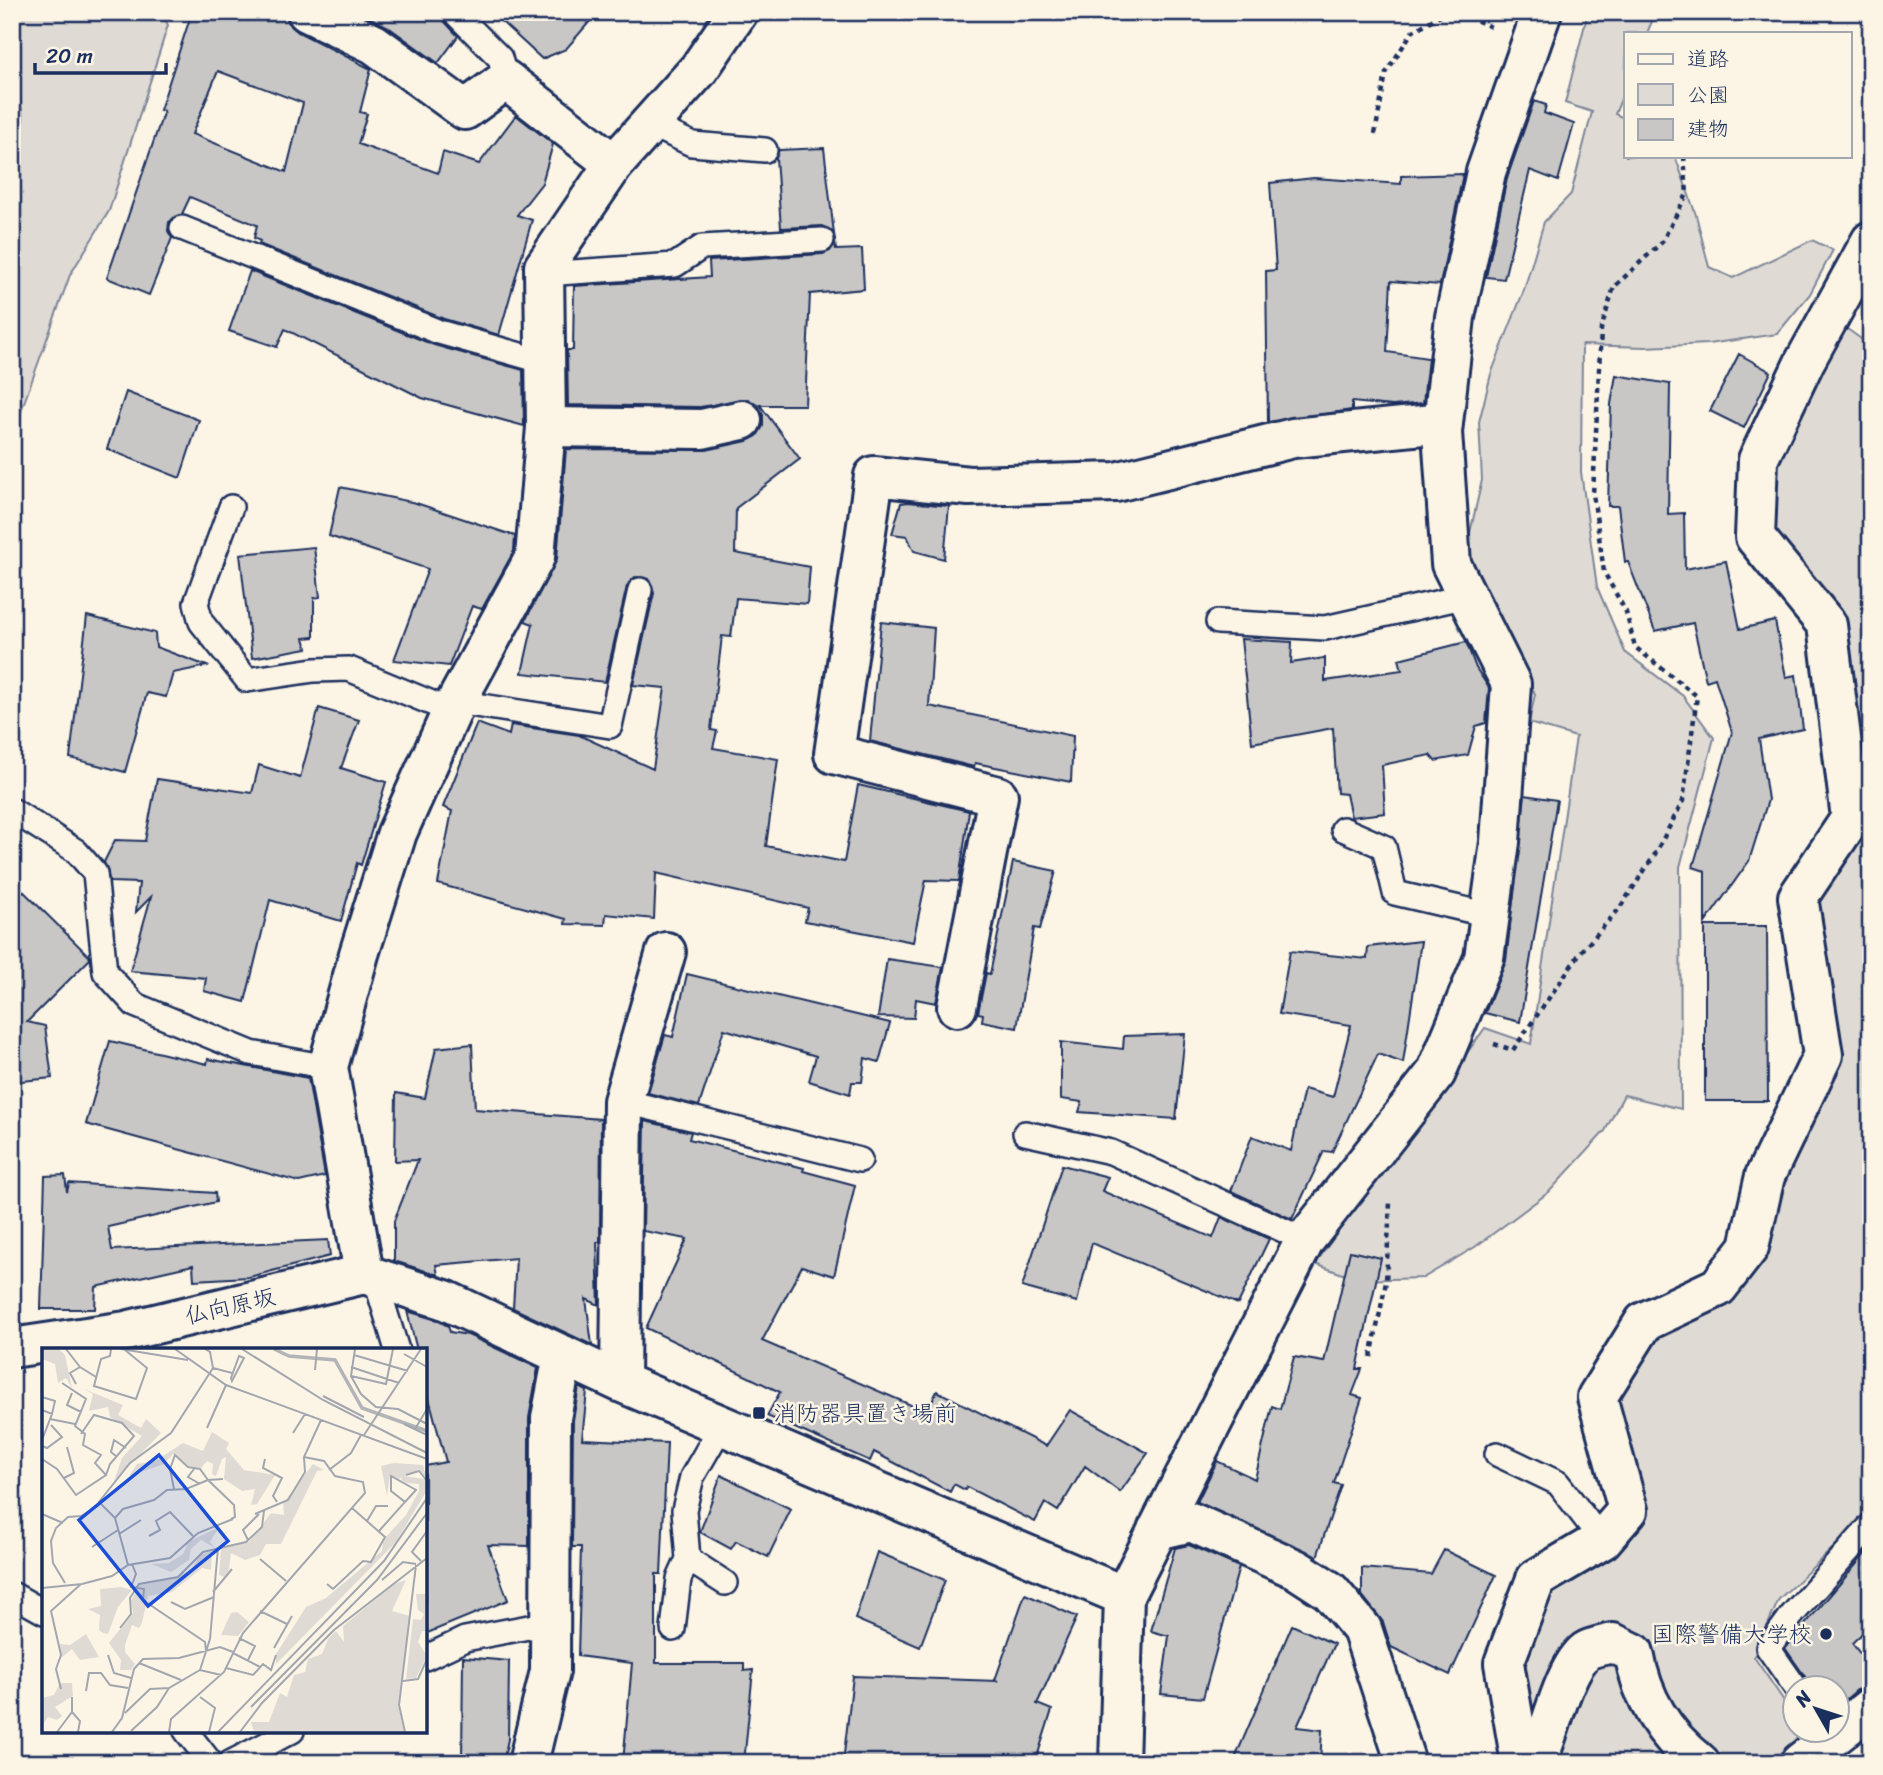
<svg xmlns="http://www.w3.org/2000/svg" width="1883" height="1775" font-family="Sriracha,'Klee One',sans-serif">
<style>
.green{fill:#dfdbd4;stroke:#7d8599;stroke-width:2}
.building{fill:#c8c7c6;stroke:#1b2f5e;stroke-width:2;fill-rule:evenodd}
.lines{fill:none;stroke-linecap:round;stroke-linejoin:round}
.lane-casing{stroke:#1b2f5e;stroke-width:28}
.street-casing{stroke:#1b2f5e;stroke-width:44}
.path{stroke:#1b2f5e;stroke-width:4.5;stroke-dasharray:5 5;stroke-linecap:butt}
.lane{stroke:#fcf5e5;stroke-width:23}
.street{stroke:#fcf5e5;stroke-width:38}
.poi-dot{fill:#1b2f5e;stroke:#fcf5e5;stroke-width:2.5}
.labels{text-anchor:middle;stroke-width:5;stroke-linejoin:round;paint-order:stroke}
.street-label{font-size:23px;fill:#1b2f5e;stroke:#fcf5e5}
.poi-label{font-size:23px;fill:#1b2f5e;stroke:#fcf5e5;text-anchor:start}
.inset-river{fill:none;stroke:#b2b4b8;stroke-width:3.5}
.inset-road{fill:none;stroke:#a2a6af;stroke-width:2}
.view{fill:#1d4ed8;fill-opacity:0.15;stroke:#1d4ed8;stroke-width:3.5}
.inset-edge{fill:none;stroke:#1b2f5e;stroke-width:3.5}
</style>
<rect width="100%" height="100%" fill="#fcf5e5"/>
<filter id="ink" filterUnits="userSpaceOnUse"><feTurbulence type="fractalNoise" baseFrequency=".0143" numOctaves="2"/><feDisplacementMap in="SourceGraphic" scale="14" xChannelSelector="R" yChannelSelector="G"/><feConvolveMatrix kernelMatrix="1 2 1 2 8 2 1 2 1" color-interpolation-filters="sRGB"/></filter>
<g filter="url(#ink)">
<path class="green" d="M 12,12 L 161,12 L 168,25 L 109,211 L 70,275 L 12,436 L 12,164 L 23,119 L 12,51 Z
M 1588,12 L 1656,12 L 1647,33 L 1626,33 L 1626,87 L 1615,114 L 1626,119 L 1626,156 L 1675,156 L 1696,215 L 1709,267 L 1733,278 L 1812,240 L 1833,250 L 1810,294 L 1777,334 L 1708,344 L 1645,347 L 1582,345 L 1581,472 L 1597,587 L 1625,652 L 1683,696 L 1714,738 L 1680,867 L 1681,1109 L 1624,1095 L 1605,1131 L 1549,1192 L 1475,1247 L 1423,1278 L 1359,1280 L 1315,1264 L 1485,1028 L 1531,1044 L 1576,737 L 1529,723 L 1535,694 L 1466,551 L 1482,480 L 1479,422 L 1491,374 L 1524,290 L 1544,222 L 1571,194 L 1592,112 L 1565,103 Z
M 1843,326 L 1871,346 L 1871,1512 L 1779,1599 L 1754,1657 L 1795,1717 L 1796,1730 L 1809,1730 L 1850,1763 L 1544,1763 L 1518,1669 L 1546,1588 L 1613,1555 L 1647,1510 L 1615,1397 L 1655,1335 L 1725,1297 L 1792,1139 L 1837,1054 L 1808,899 L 1864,819 L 1846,631 L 1768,532 L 1773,463 Z"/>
<path class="building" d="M 192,12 L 285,12 L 289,24 L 298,32 L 371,69 L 360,112 L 367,114 L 358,144 L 438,173 L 443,152 L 479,164 L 516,115 L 553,144 L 542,183 L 517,215 L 532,220 L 499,335 L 444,319 L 259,244 L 260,241 L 254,238 L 257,225 L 190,197 L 182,214 L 169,222 L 168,231 L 172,238 L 149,295 L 107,278 L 164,111 L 160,110 ZM 218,71 L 303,103 L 286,172 L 192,134 Z
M 358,12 L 440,12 L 444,21 L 458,36 L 438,63 L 387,26 Z
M 491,12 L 598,12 L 566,49 L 542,59 Z
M 1534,101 L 1546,105 L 1544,113 L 1574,124 L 1558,181 L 1530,170 L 1504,279 L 1486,277 L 1507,178 Z
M 824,148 L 834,234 L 822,226 L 781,228 L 776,158 L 779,150 Z
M 1463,174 L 1440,285 L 1391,281 L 1387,352 L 1428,358 L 1423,403 L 1393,406 L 1352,402 L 1352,410 L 1268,422 L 1266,271 L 1276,270 L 1270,183 L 1314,178 L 1401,184 L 1401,176 Z
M 835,242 L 836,250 L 862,249 L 864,289 L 810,294 L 805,405 L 760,405 L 800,459 L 736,508 L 735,553 L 810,567 L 807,604 L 736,598 L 731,637 L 722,636 L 711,730 L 717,731 L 713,748 L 778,759 L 766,846 L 844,862 L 858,785 L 969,811 L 959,881 L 926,880 L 913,942 L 805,921 L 808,908 L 656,873 L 654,919 L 606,914 L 605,925 L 565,924 L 566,919 L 438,884 L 452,811 L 443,807 L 477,723 L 509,735 L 511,725 L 579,735 L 653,769 L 665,688 L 633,685 L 654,593 L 649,579 L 635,577 L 627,586 L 605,682 L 522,673 L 533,624 L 525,621 L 557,559 L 566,449 L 706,450 L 747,441 L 757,436 L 763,426 L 763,415 L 758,406 L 748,399 L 700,407 L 568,405 L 567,350 L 573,350 L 574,286 L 710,277 L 709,261 L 823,254 L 830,251 Z
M 250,271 L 434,345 L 523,370 L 524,426 L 422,398 L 285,329 L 277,347 L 229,331 Z
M 1739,354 L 1771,372 L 1744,428 L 1710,411 Z
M 1616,375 L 1670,384 L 1668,514 L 1684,513 L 1685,569 L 1726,561 L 1740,629 L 1775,621 L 1786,677 L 1796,675 L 1803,729 L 1759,739 L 1768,800 L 1749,861 L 1705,923 L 1705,871 L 1693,867 L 1732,732 L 1715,678 L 1706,681 L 1693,623 L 1655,631 L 1628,562 L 1625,562 L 1618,506 L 1608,506 L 1611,404 Z
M 126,392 L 199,420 L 180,478 L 107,449 Z
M 340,487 L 416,503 L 515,536 L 514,551 L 482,609 L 472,606 L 449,666 L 394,660 L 428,569 L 329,536 Z
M 908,502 L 949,506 L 944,559 L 914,551 L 907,536 L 892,534 L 901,503 Z
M 314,547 L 320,597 L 314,598 L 314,637 L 304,638 L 307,648 L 252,658 L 240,554 Z
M 87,616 L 155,633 L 156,647 L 207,666 L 173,673 L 166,697 L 147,693 L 125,772 L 70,758 Z
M 881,622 L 934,628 L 929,706 L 1073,736 L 1071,782 L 975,763 L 974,767 L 870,741 Z
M 1241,639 L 1292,642 L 1291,663 L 1325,658 L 1325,681 L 1402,670 L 1399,659 L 1466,642 L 1476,668 L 1489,688 L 1486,723 L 1476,726 L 1468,755 L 1435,761 L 1430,755 L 1382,765 L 1385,813 L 1351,817 L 1346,794 L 1337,793 L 1333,728 L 1252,743 Z
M 319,708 L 359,720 L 341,768 L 386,782 L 361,865 L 357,863 L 341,921 L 270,900 L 245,1002 L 204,991 L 206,978 L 130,971 L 151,897 L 136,912 L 139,883 L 110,882 L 104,862 L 115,840 L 145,841 L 157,779 L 252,793 L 259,765 L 300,778 Z
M 1525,795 L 1557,800 L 1520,1022 L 1485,1013 L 1506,961 Z
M 1013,862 L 1056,871 L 1040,929 L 1034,928 L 1017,1028 L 982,1021 L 983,1014 L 978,1013 L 986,973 L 990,974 Z
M 12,880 L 89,956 L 90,959 L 27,1022 L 45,1026 L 52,1078 L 12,1082 Z
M 1705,926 L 1767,926 L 1768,1101 L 1705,1101 Z
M 1421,941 L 1403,1063 L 1378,1054 L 1332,1152 L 1324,1151 L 1292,1219 L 1231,1191 L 1252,1136 L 1291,1151 L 1304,1089 L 1333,1097 L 1351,1025 L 1279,1014 L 1290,951 L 1367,959 L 1368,947 Z
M 887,959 L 943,967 L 936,1003 L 916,999 L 914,1018 L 878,1017 Z
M 687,974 L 890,1023 L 879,1062 L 865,1058 L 862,1082 L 852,1082 L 850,1094 L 809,1081 L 816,1056 L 724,1029 L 699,1106 L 648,1093 L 665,1035 L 673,1037 Z
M 1185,1034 L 1176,1119 L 1079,1112 L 1082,1102 L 1061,1099 L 1061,1042 L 1123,1049 L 1124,1036 Z
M 110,1041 L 207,1064 L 208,1059 L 308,1078 L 325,1176 L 299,1182 L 86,1124 Z
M 472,1044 L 475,1109 L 601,1119 L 600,1242 L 597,1242 L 599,1305 L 586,1299 L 592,1345 L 513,1308 L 516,1258 L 436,1265 L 438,1275 L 394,1261 L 394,1221 L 418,1160 L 395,1161 L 396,1093 L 425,1098 L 436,1048 Z
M 645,1121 L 691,1132 L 689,1139 L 804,1168 L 803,1171 L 855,1185 L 834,1276 L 802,1266 L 762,1341 L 927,1412 L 937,1391 L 1046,1446 L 1070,1410 L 1148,1453 L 1120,1492 L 1085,1466 L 1058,1511 L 1045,1503 L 1035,1522 L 967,1487 L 965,1490 L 954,1484 L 950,1492 L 874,1452 L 870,1461 L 767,1416 L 780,1392 L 646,1328 L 687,1239 L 643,1231 Z
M 1062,1165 L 1108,1177 L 1102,1191 L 1213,1238 L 1221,1217 L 1269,1239 L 1238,1304 L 1092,1243 L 1077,1302 L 1022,1287 Z
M 65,1175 L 67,1192 L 69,1183 L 215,1193 L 216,1202 L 108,1227 L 112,1250 L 328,1240 L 330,1256 L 249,1277 L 194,1280 L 193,1265 L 96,1287 L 95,1309 L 41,1309 L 45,1176 Z
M 1350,1251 L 1381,1258 L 1357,1369 L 1362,1369 L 1352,1395 L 1362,1398 L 1334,1483 L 1341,1485 L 1317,1557 L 1197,1502 L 1217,1461 L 1255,1479 L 1272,1406 L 1280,1409 L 1294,1357 L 1324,1362 Z
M 407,1311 L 437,1320 L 448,1326 L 450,1332 L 468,1335 L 538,1368 L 529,1418 L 529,1546 L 488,1545 L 508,1600 L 425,1634 L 425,1466 L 446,1462 L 425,1383 L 425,1350 L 417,1350 Z
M 579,1387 L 587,1391 L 582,1439 L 667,1443 L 661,1574 L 656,1574 L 656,1663 L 744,1663 L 744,1671 L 753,1670 L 744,1763 L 623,1763 L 632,1663 L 578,1656 L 581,1547 L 572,1547 L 573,1420 Z
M 721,1475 L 791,1509 L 768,1557 L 736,1541 L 731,1549 L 700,1532 Z
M 1189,1545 L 1239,1567 L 1203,1698 L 1161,1694 L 1169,1636 L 1151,1631 L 1175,1548 Z
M 1871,1547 L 1871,1625 L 1852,1643 L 1871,1668 L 1871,1686 L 1857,1690 L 1838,1706 L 1838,1688 L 1813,1688 L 1785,1648 Z
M 1444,1550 L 1496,1575 L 1450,1675 L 1391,1647 L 1383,1622 L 1362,1595 L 1362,1568 L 1431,1574 Z
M 877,1552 L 945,1580 L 920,1647 L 855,1619 Z
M 1025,1594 L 1077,1617 L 1037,1704 L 1052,1710 L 1035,1763 L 843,1763 L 853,1676 L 998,1681 L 995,1680 Z
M 1292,1625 L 1334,1644 L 1297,1727 L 1322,1730 L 1320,1763 L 1233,1763 Z
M 463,1657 L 509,1661 L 508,1739 L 503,1763 L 462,1763 Z"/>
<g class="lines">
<defs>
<path id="lane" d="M 454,12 L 500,58 L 506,80
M 650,124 L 692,144 L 765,150
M 182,228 L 439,332 L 545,362
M 544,274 L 675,265 L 702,247 L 822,240
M 231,507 L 196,603 L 201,622 L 247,680 L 314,670 L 349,669 L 451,711
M 1218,622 L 1325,628 L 1467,596
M 456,702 L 610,726 L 640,590
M 12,810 L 76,851 L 95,873 L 105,972 L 135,1005 L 251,1053 L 328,1067
M 1343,829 L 1384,847 L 1395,893 L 1489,915
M 623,1101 L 860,1160
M 1025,1133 L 1111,1152 L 1305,1240
M 375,1278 L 397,1350
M 722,1425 L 692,1477 L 684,1510 L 688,1559 L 725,1583
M 1497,1454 L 1558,1483 L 1602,1540
M 12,1594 L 44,1612
M 673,1629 L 679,1579 L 688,1559
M 425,1658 L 465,1639 L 550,1623
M 1796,1688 L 1768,1648 L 1792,1615 L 1871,1525
M 186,1731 L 211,1763
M 230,1763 L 292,1731"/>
<path id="street" d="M 307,12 L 374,44 L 465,110 L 506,80 L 614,164
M 546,427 L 702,429 L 742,420
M 957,1007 L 998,796 L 834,754 L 874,476 L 969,486 L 1116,482 L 1293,438 L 1443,423
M 364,1274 L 328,1067 L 359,954 L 397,833 L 456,702 L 535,557 L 546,427 L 544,267 L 614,164 L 699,69 L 738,12
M 364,1274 L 445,1300 L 620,1382 L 1124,1596
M 12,1348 L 126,1331 L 364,1274
M 620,1382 L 623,1101 L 666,952
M 1157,1530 L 1191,1522 L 1296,1569 L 1330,1591 L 1362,1629 L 1406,1763
M 528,1763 L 550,1671 L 551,1418 L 563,1355
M 1119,1763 L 1124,1596 L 1305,1240 L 1436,1073 L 1484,958 L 1500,842 L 1511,684 L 1451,564 L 1442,432 L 1455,317 L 1486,172 L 1542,12
M 1521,1763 L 1504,1663 L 1536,1579 L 1602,1540 L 1628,1510 L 1597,1397 L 1644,1322 L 1718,1287 L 1749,1247 L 1765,1176 L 1823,1055 L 1798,897 L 1851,818 L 1827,625 L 1755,537 L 1758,460 L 1805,361 L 1871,241
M 1536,1763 C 1550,1734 1563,1669 1586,1651 C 1592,1647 1606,1645 1613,1643 L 1634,1653 C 1642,1699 1663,1734 1700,1763
M 1800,1763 L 1871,1707"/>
</defs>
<use href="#lane" class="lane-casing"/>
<use href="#street" class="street-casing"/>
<path class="path" d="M 1459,12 L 1493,28
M 1375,134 L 1386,73 L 1412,32 L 1445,12
M 1494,1044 L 1513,1050 L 1580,953 L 1619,909 L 1654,856 L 1683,801 L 1697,696 L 1635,647 L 1626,612 L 1604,572 L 1593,494 L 1601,329 L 1614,287 L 1662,242 L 1687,194 L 1684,156
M 1371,1357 L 1386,1282 L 1390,1202"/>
<use href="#lane" class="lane"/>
<use href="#street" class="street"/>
</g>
</g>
<g class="poi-dot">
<rect x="752" y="1406" width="14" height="14" rx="3.5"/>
<circle cx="1826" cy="1634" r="7"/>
</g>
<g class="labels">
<g class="street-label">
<text transform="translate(230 1306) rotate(-13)" y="8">仏向原坂</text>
</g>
<g class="poi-label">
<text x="773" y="1421">消防器具置き場前</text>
<text x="1812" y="1642" text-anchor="end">国際警備大学校</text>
</g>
</g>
<g transform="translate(42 1348)">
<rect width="385" height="385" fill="#fcf5e5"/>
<path d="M 0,1 L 17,1 L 23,7 L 30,40 L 24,30 L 16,35 L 13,16 L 0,11 ZM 42,41 L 81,57 L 76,67 L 99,80 L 104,71 L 119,85 L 72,133 L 80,110 L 100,88 L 68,69 L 66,59 L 47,63 L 51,46 ZM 170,84 L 187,95 L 184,101 L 202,122 L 233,127 L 215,156 L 209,157 L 213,141 L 200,143 L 182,131 L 184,109 L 180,111 L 174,128 L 170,126 L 171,116 L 165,113 L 159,120 L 147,118 L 131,106 L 122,116 L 87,128 L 95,116 L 113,113 L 141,95 L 161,103 ZM 352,115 L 381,117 L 385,131 L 377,121 L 357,131 L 348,127 L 345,148 L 339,118 ZM 271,116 L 282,122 L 275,123 L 239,196 L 224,196 L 218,207 L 203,212 L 189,205 L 187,222 L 182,229 L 177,227 L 179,201 L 207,194 L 229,165 L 242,167 L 241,155 ZM 361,128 L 383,131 L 385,142 L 354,194 L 234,316 L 234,306 L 264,259 L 284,250 L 340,203 L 341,192 L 364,167 L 377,143 L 377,136 L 365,135 L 359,132 ZM 177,179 L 168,194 L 173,200 L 159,192 L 149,201 L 147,212 L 129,224 L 109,216 L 127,215 L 141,206 L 146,194 ZM 170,203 L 169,222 L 160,220 L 130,244 L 106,248 L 100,275 L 97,280 L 90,277 L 83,297 L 83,304 L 93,316 L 89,322 L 78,322 L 79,312 L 67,295 L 91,265 L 89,253 L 97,237 L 131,230 L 149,222 L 158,207 ZM 364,232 L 350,263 L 368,268 L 356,357 L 362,384 L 212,384 L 209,374 L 227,374 L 238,345 L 245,349 L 252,327 L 263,324 L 266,311 L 280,306 L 286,291 L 294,283 L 302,294 L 301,278 L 352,236 ZM 79,239 L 90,242 L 76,259 L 66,286 L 61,285 L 57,282 L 58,267 L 46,261 L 59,258 L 58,241 ZM 374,246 L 385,246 L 385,283 L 380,283 L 376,294 L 385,308 L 374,330 L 364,331 L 371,271 L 379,272 L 382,266 L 376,262 ZM 195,264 L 207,274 L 196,288 L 179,287 L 189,265 ZM 44,286 L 57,309 L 38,312 L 30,301 L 19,310 L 18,296 L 28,297 ZM 18,335 L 30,335 L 31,348 L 13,359 L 20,368 L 15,372 L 6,369 L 2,375 L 0,350 L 12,347 Z" fill="#dfdbd4"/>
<path class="inset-river" d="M 232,1 L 247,8 L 293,12 L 320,60 L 385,83"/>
<path class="inset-road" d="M 24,1 L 38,19 L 54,29M 69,1 L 68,8 L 59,11 L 52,38 L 94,51 L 105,20 L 83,2M 79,1 L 146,12M 133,1 L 184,37 L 385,111M 163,1 L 168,4 L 171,20 L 190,25M 200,1 L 281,52 L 385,105M 313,1 L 309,28 L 344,36 L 351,1M 362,6 L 385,19M 312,7 L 366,23M 197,8 L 202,10 L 190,33 L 189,30 ZM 309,19 L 357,35M 273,22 L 275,1M 309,28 L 319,46 L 334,59 L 356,61 L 385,76M 34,36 L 28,25 L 38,19M 30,45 L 25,57 L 39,64M 281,48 L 322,69M 0,49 L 13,53 L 10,66 L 0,62M 8,71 L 33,76M 362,76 L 385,87M 165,80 L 184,37M 373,81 L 385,61M 251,85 L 263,66M 39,86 L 52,67 L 80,75 L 92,88 L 68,116 L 64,127M 322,87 L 379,1M 0,92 L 10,66M 0,98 L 5,100 L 20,89 L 9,77M 75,109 L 69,104 L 72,92 L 84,100M 0,111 L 15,121 L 34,147 L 64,127 L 53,115 L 59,107 L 41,97 L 43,86 L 33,78 L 44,51 L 20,35M 223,111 L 221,120 L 240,130 L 231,148 L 235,154M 152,121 L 146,129 L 158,136M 287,122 L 309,105 L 319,87M 364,127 L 377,123 L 385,133M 22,130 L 32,125 L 25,99M 132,141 L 128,121 L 133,107 L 146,119 L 158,121 L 166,132 L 181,131M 0,166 L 21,175M 213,166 L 246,152 L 263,124 L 262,110M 73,170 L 57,154 L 88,115 L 129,85 L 171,20M 73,170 L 81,161 L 112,152 L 125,142 L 144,141 L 166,132 L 192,157 L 193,169 L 189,171M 73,170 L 86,217M 325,173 L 334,158 L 346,158M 337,183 L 363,154 L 349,143 L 349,128 L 374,142 L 363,154M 77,186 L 99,172M 107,188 L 118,182 L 114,173 L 128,164 L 151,188M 206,192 L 201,182 L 217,166M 50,199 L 76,182M 218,211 L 244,233M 379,213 L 370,204 L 385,183M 90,216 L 94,226 L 89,239 L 102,241 L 101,252 L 163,294 L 164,303M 340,232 L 361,214 L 374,216M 23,235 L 11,215 L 9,193 L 14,180 L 26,169 L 39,168 L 57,157M 285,236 L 291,241 L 321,213 L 329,214 L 343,189 L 310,160M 0,240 L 40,236 L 70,228 L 86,217 L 128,210 L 156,185 L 191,171M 171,244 L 190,221M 129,254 L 143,261 L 172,249M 218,263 L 245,276M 78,280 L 89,266 L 88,250 L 97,236 L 136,229 L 161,204 L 204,194 L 220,179 L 222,163M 197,290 L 213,298 L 206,312M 232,300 L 250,268M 191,305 L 218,319M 66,307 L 72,325 L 89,330M 97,315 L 139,332M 184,320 L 211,327 L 221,316 L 229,322 L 234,307M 158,322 L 168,291 L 176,200M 361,333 L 376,331 L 385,311M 19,341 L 14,321 L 19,307 L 9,263 L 39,236M 44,343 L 47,325 L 59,325 L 68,337 L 86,340M 158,349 L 173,360 L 167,384M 209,359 L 335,232 L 385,165M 30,364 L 38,373 L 36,384M 83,365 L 108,341 L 127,340 L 158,322 L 179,327M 89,383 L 115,359 L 127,340M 15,384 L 30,364 L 30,349M 70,384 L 80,370 L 92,321 L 101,311 L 137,310 L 178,299 L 191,304M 127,384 L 129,371 L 182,324 L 201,285 L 323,145 L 321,134 L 293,128 L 282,113 L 262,109 L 279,72M 176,384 L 342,213 L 385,150M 198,384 L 220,355 L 292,282 L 385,210M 363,384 L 357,357 L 374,217"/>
<path class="view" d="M 117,107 L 186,193 L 106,258 L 37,172 Z"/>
<rect width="385" height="385" class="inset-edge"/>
</g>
<rect width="1883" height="1775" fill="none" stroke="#fcf5e5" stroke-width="42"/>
<rect x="21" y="21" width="1841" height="1733" fill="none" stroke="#1b2f5e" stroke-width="2.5" filter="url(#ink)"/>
<rect x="1624" y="32" width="228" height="126" fill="#fcf5e5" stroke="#a2a6af" stroke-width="2"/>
<rect x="1638" y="54" width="35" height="10" fill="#fcf5e5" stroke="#a2a6af" stroke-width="2"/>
<text x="1687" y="66" font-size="21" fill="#1b2f5e">道路</text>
<rect x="1638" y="84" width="35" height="21" fill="#dfdbd4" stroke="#a2a6af" stroke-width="2"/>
<text x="1687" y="102" font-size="21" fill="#1b2f5e">公園</text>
<rect x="1638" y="119" width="35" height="21" fill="#c8c7c6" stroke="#a2a6af" stroke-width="2"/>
<text x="1687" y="136" font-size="21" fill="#1b2f5e">建物</text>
<g transform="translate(1816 1709) rotate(309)"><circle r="33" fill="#fcf5e5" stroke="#a2a6af" stroke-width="2"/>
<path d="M0-5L12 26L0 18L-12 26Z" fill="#1b2f5e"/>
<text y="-10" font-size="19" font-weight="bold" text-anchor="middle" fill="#1b2f5e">N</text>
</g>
<path d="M35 63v10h131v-10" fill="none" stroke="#1b2f5e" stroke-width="3.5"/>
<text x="46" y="63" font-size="21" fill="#1b2f5e" stroke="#fcf5e5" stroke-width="5" paint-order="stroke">20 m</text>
</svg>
